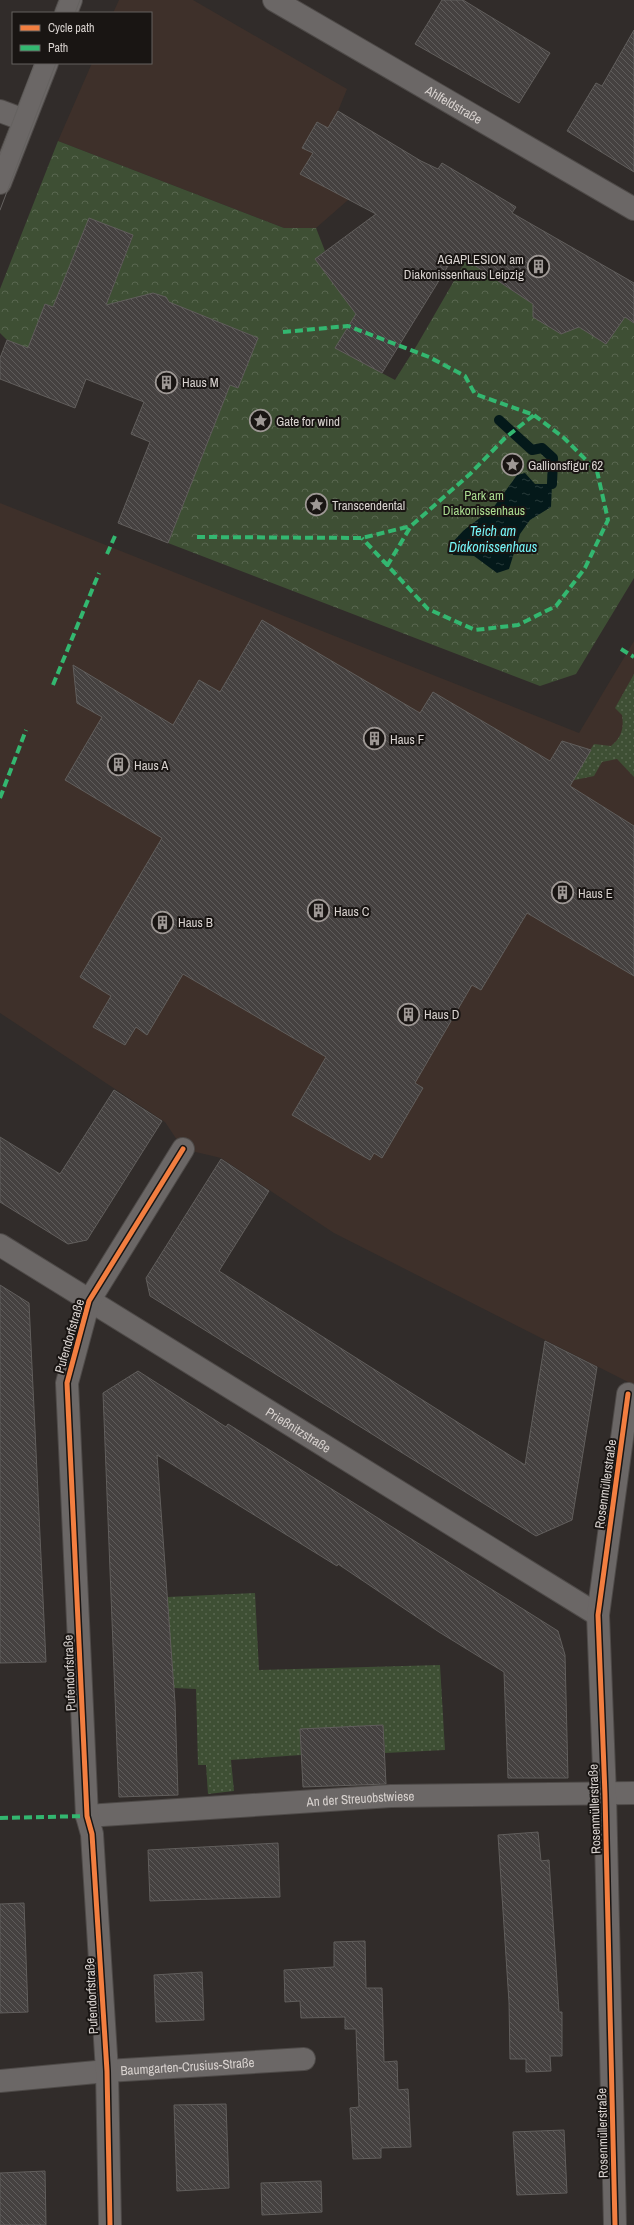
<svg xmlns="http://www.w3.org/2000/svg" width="634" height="2225" font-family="'Archivo Narrow',sans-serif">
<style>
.built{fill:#3e302a}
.grass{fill:url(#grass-dots)}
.forest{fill:url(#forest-crowns)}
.water{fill:url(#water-ripples)}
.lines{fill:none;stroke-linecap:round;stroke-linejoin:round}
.stream{stroke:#04191a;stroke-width:10}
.building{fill:url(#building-back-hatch);stroke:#615e5c}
.minor-casing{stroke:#4e4a48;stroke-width:24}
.tertiary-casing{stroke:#4e4a48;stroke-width:24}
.minor{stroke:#6b6766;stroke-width:22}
.tertiary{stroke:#6b6766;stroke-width:22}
.tram{stroke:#656260;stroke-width:1}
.quiet{stroke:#33b770;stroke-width:4;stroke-dasharray:8 4;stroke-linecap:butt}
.cycleway-casing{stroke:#191513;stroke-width:8}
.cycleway{stroke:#f27e40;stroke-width:5}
.labels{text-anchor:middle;stroke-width:4;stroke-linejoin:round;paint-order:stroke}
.street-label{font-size:13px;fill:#d8d2cf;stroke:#191513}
.poi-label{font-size:13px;fill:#d8d2cf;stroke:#191513;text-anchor:start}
.park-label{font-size:13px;fill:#aadb90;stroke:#191513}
.water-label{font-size:14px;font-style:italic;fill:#75f4f7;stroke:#191513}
</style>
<defs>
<pattern id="grass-dots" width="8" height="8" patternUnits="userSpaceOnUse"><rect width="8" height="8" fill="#3e4f34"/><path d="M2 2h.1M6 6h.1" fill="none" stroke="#596750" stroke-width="1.8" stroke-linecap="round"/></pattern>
<pattern id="forest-crowns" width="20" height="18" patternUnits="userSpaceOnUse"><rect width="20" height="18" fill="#3e4f34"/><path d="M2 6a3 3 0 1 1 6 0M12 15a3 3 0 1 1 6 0" fill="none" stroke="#596750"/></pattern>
<pattern id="water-ripples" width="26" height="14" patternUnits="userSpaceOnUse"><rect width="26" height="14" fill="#04191a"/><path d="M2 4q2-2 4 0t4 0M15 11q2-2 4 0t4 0" fill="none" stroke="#283a3a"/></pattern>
<pattern id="building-back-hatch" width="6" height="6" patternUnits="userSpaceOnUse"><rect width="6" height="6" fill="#454140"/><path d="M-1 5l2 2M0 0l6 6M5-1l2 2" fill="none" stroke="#5f5c5b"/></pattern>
</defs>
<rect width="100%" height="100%" fill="#312c2a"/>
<path class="built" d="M 119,0 L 193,0 L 347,89 L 338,111 L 385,139 L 348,200 L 316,228 L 284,228 L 58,141 L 92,63 L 151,63 L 151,13 L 113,13 Z
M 0,503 L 579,733 L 634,641 L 634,1385 L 334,1233 L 221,1158 L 183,1149 L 165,1122 L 0,1013 Z"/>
<path class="grass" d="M 634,674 L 634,777 L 617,759 L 602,762 L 594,776 L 570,781 L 594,744 L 611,746 C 622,737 624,728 622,715 L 615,708 Z
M 255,1593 L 259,1670 L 440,1665 L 445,1750 L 385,1753 L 383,1725 L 300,1729 L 301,1755 L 231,1760 L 234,1791 L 208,1794 L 206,1765 L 198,1765 L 196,1689 L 174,1688 L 167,1597 Z"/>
<path class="forest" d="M 58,141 L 284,228 L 316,228 L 325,251 L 315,259 L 356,314 L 335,348 L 395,380 L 417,345 L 466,260 L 533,304 L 534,317 L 561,334 L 579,327 L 606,344 L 625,317 L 634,323 L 634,578 L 576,674 L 540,686 L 168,543 L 230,385 L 238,388 L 258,338 L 193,312 L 176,355 L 99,324 L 133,236 L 89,218 L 53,307 L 45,304 L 28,348 L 7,340 L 0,333 L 0,289 Z"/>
<path class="water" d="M 525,473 L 535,484 L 552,484 L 551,507 L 530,520 L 520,534 L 509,569 L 497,573 L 474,556 L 453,555 L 449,546 L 464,530 L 493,508 L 517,475 Z"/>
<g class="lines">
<path class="stream" d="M 499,420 L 532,450 L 542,448 L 553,458 L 552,484"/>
</g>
<path class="building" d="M 442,0 L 463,0 L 550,53 L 519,103 L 415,44 Z
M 634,30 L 634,172 L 567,131 L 596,83 L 602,86 Z
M 338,111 L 421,161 L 438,169 L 442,163 L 516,207 L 512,213 L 634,283 L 634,323 L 625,317 L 606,344 L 579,327 L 561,334 L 533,317 L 533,304 L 456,253 L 382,373 L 335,348 L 356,314 L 315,259 L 376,214 L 300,174 L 313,153 L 302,148 L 317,122 L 328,128 Z
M 89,218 L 133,235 L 106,305 L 153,293 L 166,297 L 169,302 L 258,338 L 238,388 L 230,385 L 168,543 L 118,523 L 150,442 L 131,434 L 144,402 L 86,379 L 75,408 L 0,379 L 0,358 L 7,340 L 28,348 L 45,304 L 53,307 Z
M 262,620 L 420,713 L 433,692 L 550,761 L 562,741 L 591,750 L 570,786 L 634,826 L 634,976 L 527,913 L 481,990 L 472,985 L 415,1083 L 423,1088 L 382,1158 L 374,1153 L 370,1160 L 292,1115 L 326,1057 L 183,974 L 147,1035 L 136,1027 L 125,1045 L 93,1027 L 111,996 L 80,977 L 162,838 L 65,780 L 102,717 L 77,703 L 73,665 L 173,725 L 199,680 L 220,692 Z
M 114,1090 L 162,1121 L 87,1240 L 68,1244 L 0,1202 L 0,1137 L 60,1174 Z
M 221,1159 L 269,1191 L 219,1271 L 525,1465 L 545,1341 L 597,1367 L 572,1520 L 536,1536 L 150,1296 L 146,1278 Z
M 0,1285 L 29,1303 L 46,1662 L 0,1663 Z
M 138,1371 L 226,1427 L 228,1424 L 558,1631 L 565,1655 L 568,1778 L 508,1778 L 504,1672 L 439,1632 L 338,1564 L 337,1566 L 157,1455 L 175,1703 L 178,1795 L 119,1797 L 103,1393 Z
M 383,1725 L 386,1784 L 303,1787 L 300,1729 Z
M 538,1832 L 541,1861 L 549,1860 L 559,2012 L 562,2012 L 562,2056 L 550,2056 L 551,2071 L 526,2072 L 526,2059 L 510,2059 L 509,2002 L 498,1835 Z
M 278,1843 L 280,1897 L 150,1901 L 148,1850 Z
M 24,1903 L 28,2012 L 0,2013 L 0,1904 Z
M 365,1941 L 366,1988 L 382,1988 L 384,2062 L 397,2061 L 398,2090 L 408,2089 L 411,2147 L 381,2148 L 381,2158 L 353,2159 L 350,2108 L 359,2107 L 356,2029 L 345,2029 L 345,2017 L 301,2018 L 300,2001 L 285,2002 L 284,1970 L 334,1967 L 334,1942 Z
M 202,1972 L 204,2020 L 156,2022 L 154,1975 Z
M 226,2104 L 229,2188 L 177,2191 L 174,2105 Z
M 564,2130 L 567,2193 L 517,2195 L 513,2132 Z
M 45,2171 L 46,2225 L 0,2225 L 0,2173 Z
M 321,2181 L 322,2212 L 262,2215 L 261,2183 Z"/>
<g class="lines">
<defs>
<g id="minor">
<path id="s1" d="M 274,0 L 634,209"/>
<path d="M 0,111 L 24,120"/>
<path id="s2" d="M 0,1245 L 598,1615"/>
<path id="s3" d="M 87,1816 L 391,1796 L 634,1793"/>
<path id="s4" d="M 0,2081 L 107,2071 L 304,2059"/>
<path d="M 110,2225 L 107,2071 L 92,1834 L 87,1816 L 67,1383 L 89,1301 L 183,1149"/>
<path d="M 615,2225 L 605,1795 L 598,1615 L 628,1394"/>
</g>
<path id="tertiary" d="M 66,13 L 71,0
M 0,183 L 47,63"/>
</defs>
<use href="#minor" class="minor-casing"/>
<use href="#tertiary" class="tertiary-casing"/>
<use href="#minor" class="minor"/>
<use href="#tertiary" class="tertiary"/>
<path class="tram" d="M 55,13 L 60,0
M 75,13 L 80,0
M 0,155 L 35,63
M 0,210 L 56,63"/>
<path class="quiet" d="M 283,332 L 348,326 L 429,357 L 465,376 L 475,394 L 534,415 L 564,438 L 597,471 L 608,520 L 585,568 L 556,606 L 518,625 L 475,630 L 428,609 L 362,538
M 197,537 L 362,538 L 411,526
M 107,554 L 115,536
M 387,566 L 411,526 L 470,474 L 505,438 L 534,415
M 621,649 L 634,657
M 53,685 L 99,573
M 0,798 L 26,730
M 0,1818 L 87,1816"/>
<defs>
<path id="cycleway" d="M 110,2225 L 107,2071 L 92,1834 L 87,1816 L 67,1383 L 89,1301 L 183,1149
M 615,2225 L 605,1795 L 598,1615 L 628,1394"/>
</defs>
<use href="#cycleway" class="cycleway-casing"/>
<use href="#cycleway" class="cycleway"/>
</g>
<defs>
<symbol id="building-ring" viewBox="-11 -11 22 22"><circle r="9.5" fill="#191513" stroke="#9e9895" stroke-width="1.5"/><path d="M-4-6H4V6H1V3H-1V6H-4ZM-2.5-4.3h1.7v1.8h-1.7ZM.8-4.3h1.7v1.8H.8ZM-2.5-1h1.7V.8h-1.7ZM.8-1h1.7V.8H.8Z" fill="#9e9895"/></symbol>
<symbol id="sight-ring" viewBox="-11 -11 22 22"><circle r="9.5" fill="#191513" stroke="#9e9895" stroke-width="1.5"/><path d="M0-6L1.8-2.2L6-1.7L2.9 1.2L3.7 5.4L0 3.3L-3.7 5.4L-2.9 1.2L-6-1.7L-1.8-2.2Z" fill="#9e9895"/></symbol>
</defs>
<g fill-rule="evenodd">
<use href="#building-ring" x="526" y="254" width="25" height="25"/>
<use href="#building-ring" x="154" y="370" width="25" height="25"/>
<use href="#sight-ring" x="248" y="408" width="25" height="25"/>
<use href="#sight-ring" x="500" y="452" width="25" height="25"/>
<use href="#sight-ring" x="304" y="492" width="25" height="25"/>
<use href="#building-ring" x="362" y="726" width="25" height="25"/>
<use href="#building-ring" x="106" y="752" width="25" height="25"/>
<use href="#building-ring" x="550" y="880" width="25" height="25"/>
<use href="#building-ring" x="306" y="898" width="25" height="25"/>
<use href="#building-ring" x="150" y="910" width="25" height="25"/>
<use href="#building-ring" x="396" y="1002" width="25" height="25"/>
</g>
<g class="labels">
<g class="street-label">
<text dy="5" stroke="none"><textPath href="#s1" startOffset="208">Ahlfeldstraße</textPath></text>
<text transform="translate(69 1336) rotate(-74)" y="5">Pufendorfstraße</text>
<text dy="5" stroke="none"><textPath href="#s2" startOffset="351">Prießnitzstraße</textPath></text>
<text transform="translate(605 1484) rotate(-82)" y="5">Rosenmüllerstraße</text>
<text transform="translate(69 1673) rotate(-92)" y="5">Pufendorfstraße</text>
<text dy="5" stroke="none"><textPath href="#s3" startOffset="274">An der Streuobstwiese</textPath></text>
<text transform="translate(594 1809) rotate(-92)" y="5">Rosenmüllerstraße</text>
<text transform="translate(91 1996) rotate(-93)" y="5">Pufendorfstraße</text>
<text dy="5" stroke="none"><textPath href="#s4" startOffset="188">Baumgarten-Crusius-Straße</textPath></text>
<text transform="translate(602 2133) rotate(-91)" y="5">Rosenmüllerstraße</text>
</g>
<g class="poi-label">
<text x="524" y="264" text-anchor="end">AGAPLESION am<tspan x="524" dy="15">Diakonissenhaus Leipzig</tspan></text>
<text x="182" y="387">Haus M</text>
<text x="276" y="426">Gate for wind</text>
<text x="528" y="470">Gallionsfigur 62</text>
<text x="332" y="510">Transcendental</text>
<text x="390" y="744">Haus F</text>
<text x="134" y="770">Haus A</text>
<text x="578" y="898">Haus E</text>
<text x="334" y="916">Haus C</text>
<text x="178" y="927">Haus B</text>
<text x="424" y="1019">Haus D</text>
</g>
<g class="park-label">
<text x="484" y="500">Park am<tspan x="484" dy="15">Diakonissenhaus</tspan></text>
</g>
<g class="water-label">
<text x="493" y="536">Teich am<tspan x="493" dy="16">Diakonissenhaus</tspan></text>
</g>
</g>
<rect x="12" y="12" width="140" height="52" fill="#191513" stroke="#65615e"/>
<rect x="20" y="25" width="20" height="6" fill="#f27e40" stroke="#65615e"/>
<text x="48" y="32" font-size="12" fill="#d8d2cf">Cycle path</text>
<rect x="20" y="45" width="20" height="6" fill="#33b770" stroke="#65615e"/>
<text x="48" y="52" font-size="12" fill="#d8d2cf">Path</text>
</svg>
